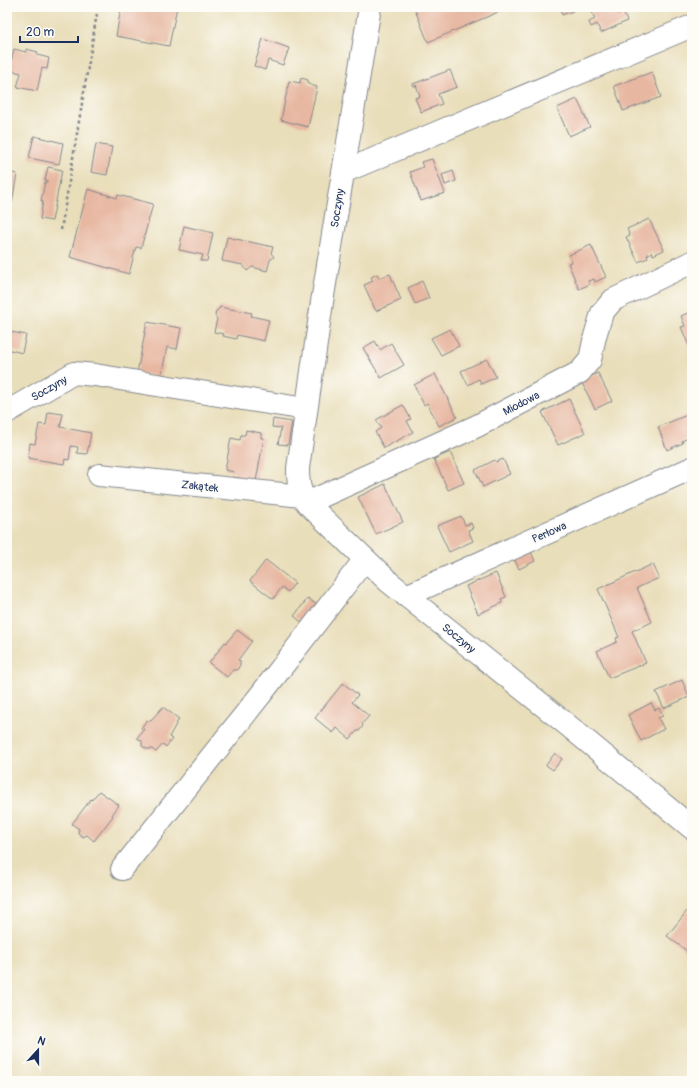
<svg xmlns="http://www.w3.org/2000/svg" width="699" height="1088" font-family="Pangolin,sans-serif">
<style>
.building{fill:#e7b7a1}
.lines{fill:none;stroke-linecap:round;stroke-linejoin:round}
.minor-casing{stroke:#82868c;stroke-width:24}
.path{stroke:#82868c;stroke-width:2.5;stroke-dasharray:3 3;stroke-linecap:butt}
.minor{stroke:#fff;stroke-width:22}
.labels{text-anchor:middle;stroke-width:3.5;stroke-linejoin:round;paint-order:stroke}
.street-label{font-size:11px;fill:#1b2f5e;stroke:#fdfcf7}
</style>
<rect width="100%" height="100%" fill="#fdfcf7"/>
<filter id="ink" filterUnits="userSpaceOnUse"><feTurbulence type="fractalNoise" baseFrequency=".025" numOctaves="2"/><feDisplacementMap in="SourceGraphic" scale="8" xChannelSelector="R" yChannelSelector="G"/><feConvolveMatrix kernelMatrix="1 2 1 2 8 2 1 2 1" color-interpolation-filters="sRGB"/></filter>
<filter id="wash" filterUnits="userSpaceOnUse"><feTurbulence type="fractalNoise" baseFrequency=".012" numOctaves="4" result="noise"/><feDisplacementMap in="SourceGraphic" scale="16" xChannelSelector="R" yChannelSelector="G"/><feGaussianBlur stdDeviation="0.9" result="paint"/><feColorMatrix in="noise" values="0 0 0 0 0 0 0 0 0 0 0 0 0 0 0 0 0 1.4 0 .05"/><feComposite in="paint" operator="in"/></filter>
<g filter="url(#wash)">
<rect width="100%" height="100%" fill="#e9deba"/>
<g id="blocks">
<path class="building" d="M 148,7 L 177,7 L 169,46 L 116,36 L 121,8 L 147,12 Z
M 423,7 L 510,7 L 428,42 L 415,10 Z
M 559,7 L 571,7 L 573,11 L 562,15 Z
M 594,7 L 615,7 L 618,14 L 623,12 L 627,21 L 601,33 L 597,24 L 591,27 L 589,22 L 595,19 L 590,8 Z
M 263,39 L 289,48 L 283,65 L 268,60 L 265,70 L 254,66 Z
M 14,49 L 26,52 L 26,49 L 38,52 L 37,55 L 49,58 L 47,69 L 42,68 L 37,91 L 17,87 L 21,73 L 9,70 Z
M 450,70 L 457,87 L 438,94 L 442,104 L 421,112 L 415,98 L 420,96 L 416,85 L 414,87 L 413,84 Z
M 652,72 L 661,97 L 623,111 L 614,86 Z
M 301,78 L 308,80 L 308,84 L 317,87 L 308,127 L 281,120 L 289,81 L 300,83 Z
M 577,99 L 590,127 L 569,136 L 557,108 Z
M 34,136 L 63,143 L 59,164 L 29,158 Z
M 96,144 L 112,147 L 107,175 L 91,172 Z
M 432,159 L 445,193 L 421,201 L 410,172 L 423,167 L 421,162 Z
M 48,167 L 62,170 L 52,221 L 40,219 L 43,201 L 41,201 L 45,182 L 47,182 L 47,180 L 45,180 Z
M 453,171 L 456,181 L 445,185 L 442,175 Z
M 7,172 L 17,174 L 12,203 L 7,202 Z
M 88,189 L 117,198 L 118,195 L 153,204 L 141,248 L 136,247 L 129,274 L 70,257 Z
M 649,219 L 664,250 L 653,255 L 652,252 L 647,255 L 648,258 L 638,262 L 626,237 L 630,236 L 627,229 Z
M 184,226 L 213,233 L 207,261 L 201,261 L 203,255 L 179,250 Z
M 227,237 L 273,247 L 271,253 L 274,257 L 270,260 L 267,271 L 252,267 L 247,271 L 243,265 L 222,261 Z
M 591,245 L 606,277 L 595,282 L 594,279 L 588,281 L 590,284 L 579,289 L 568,263 L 572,262 L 569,255 Z
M 377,274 L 379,278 L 390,274 L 401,300 L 376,311 L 364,285 L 373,281 L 371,277 Z
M 422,281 L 429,298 L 415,304 L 408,288 Z
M 220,307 L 252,313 L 251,316 L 269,320 L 264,341 L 237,335 L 236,339 L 223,336 L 224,334 L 214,332 L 217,319 L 215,315 L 216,311 L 219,309 Z
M 692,311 L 692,353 L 681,327 L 685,326 L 681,316 Z
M 147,322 L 181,328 L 177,349 L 167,347 L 161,377 L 137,373 Z
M 450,329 L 459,346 L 441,355 L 431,338 Z
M 7,331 L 26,335 L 22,353 L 7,349 Z
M 375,341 L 380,350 L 391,343 L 404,365 L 381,378 L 363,348 Z
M 487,359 L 496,377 L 481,384 L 479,379 L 468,385 L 461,371 Z
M 598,373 L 612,401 L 595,409 L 581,381 Z
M 435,374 L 457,417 L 439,426 L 427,403 L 424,405 L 414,385 Z
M 569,399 L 585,433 L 558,445 L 542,412 Z
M 403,405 L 411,419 L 407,421 L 413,432 L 384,448 L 375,432 L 381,428 L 376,420 Z
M 48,412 L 63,414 L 60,427 L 91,433 L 87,454 L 77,453 L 78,447 L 71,446 L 69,460 L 65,459 L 64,464 L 28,458 L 30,443 L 35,444 L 39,424 L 46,425 Z
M 692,413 L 692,441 L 690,437 L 682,441 L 683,443 L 667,450 L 658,427 Z
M 273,419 L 292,422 L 288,445 L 278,444 L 281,428 L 272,427 Z
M 246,430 L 261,433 L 261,438 L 264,438 L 256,481 L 233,477 L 234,472 L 225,470 L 231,438 L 240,440 L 241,435 L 245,435 Z
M 450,452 L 464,483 L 448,490 L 434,459 Z
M 503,459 L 510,474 L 483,487 L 475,470 L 495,460 L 496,462 Z
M 385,484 L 403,522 L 376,534 L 358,497 Z
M 461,516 L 465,525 L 471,523 L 473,528 L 468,530 L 473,541 L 449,552 L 437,526 Z
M 528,545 L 535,561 L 519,569 L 510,550 Z
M 266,560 L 295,583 L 288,592 L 282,587 L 273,599 L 250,581 Z
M 653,564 L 659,578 L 637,588 L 652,622 L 632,631 L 646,663 L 609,678 L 597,651 L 617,642 L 616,638 L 619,637 L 598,589 Z
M 496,573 L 506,597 L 501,599 L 502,603 L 478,614 L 466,586 Z
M 308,598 L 319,607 L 305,625 L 294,616 Z
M 237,630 L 252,641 L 238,660 L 240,661 L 240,665 L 237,670 L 233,670 L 227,677 L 209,663 L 225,642 L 226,643 Z
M 682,680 L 689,697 L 664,708 L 656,692 Z
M 343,683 L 358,695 L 352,702 L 369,716 L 362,724 L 363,726 L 359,731 L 357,731 L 350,739 L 337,728 L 333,733 L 315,718 Z
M 651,703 L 655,710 L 659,708 L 663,716 L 658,718 L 664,729 L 641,741 L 628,715 Z
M 163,707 L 179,719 L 169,737 L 172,739 L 166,747 L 163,744 L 156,752 L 152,749 L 147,749 L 142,746 L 142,741 L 137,738 L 144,729 L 141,728 L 147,720 L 149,722 Z
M 555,753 L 562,759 L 553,770 L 546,765 Z
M 99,791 L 119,805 L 112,815 L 113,816 L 94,841 L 87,835 L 83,837 L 78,833 L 79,829 L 72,824 L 91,799 L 92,800 Z
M 687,911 L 692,915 L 692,957 L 686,952 L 687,951 L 667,936 Z"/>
</g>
</g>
<g filter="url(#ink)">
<use href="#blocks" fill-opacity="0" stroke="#82868c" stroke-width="1"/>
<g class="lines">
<defs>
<path id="minor" d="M 370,7 L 322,302 L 298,468 C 298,481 299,492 307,503 L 389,582 L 565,723 L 692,828
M 343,172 L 692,26
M 7,412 L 74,373 L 95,375 L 306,409
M 99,475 L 302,496
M 307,503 L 477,426 L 580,372 L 590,360 L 595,336 L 602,313 L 613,300 L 692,262
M 406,596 L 692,468
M 122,869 L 262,693 L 365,559"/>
</defs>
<use href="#minor" class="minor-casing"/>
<path class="path" d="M 61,230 L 98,7"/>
<use href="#minor" class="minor"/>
</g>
</g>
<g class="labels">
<g class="street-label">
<text transform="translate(337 208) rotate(-81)" y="4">Soczyny</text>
<text transform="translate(49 388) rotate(-30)" y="4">Soczyny</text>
<text transform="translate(521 403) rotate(-28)" y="4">Miodowa</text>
<text transform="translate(200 486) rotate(6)" y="4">Zakątek</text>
<text transform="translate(549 532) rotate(-24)" y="4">Perłowa</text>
<text transform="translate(459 638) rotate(39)" y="4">Soczyny</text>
</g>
</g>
<rect width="699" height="1088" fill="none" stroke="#fdfcf7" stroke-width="24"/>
<g transform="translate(38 1050) rotate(21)" stroke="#fdfcf7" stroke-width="3" paint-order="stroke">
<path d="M0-3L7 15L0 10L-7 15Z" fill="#1b2f5e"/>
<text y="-6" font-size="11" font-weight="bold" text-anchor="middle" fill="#1b2f5e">N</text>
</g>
<path d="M20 36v6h58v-6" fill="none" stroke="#1b2f5e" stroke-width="2"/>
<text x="26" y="36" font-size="12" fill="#1b2f5e" stroke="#fdfcf7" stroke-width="3" paint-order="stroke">20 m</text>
</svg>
